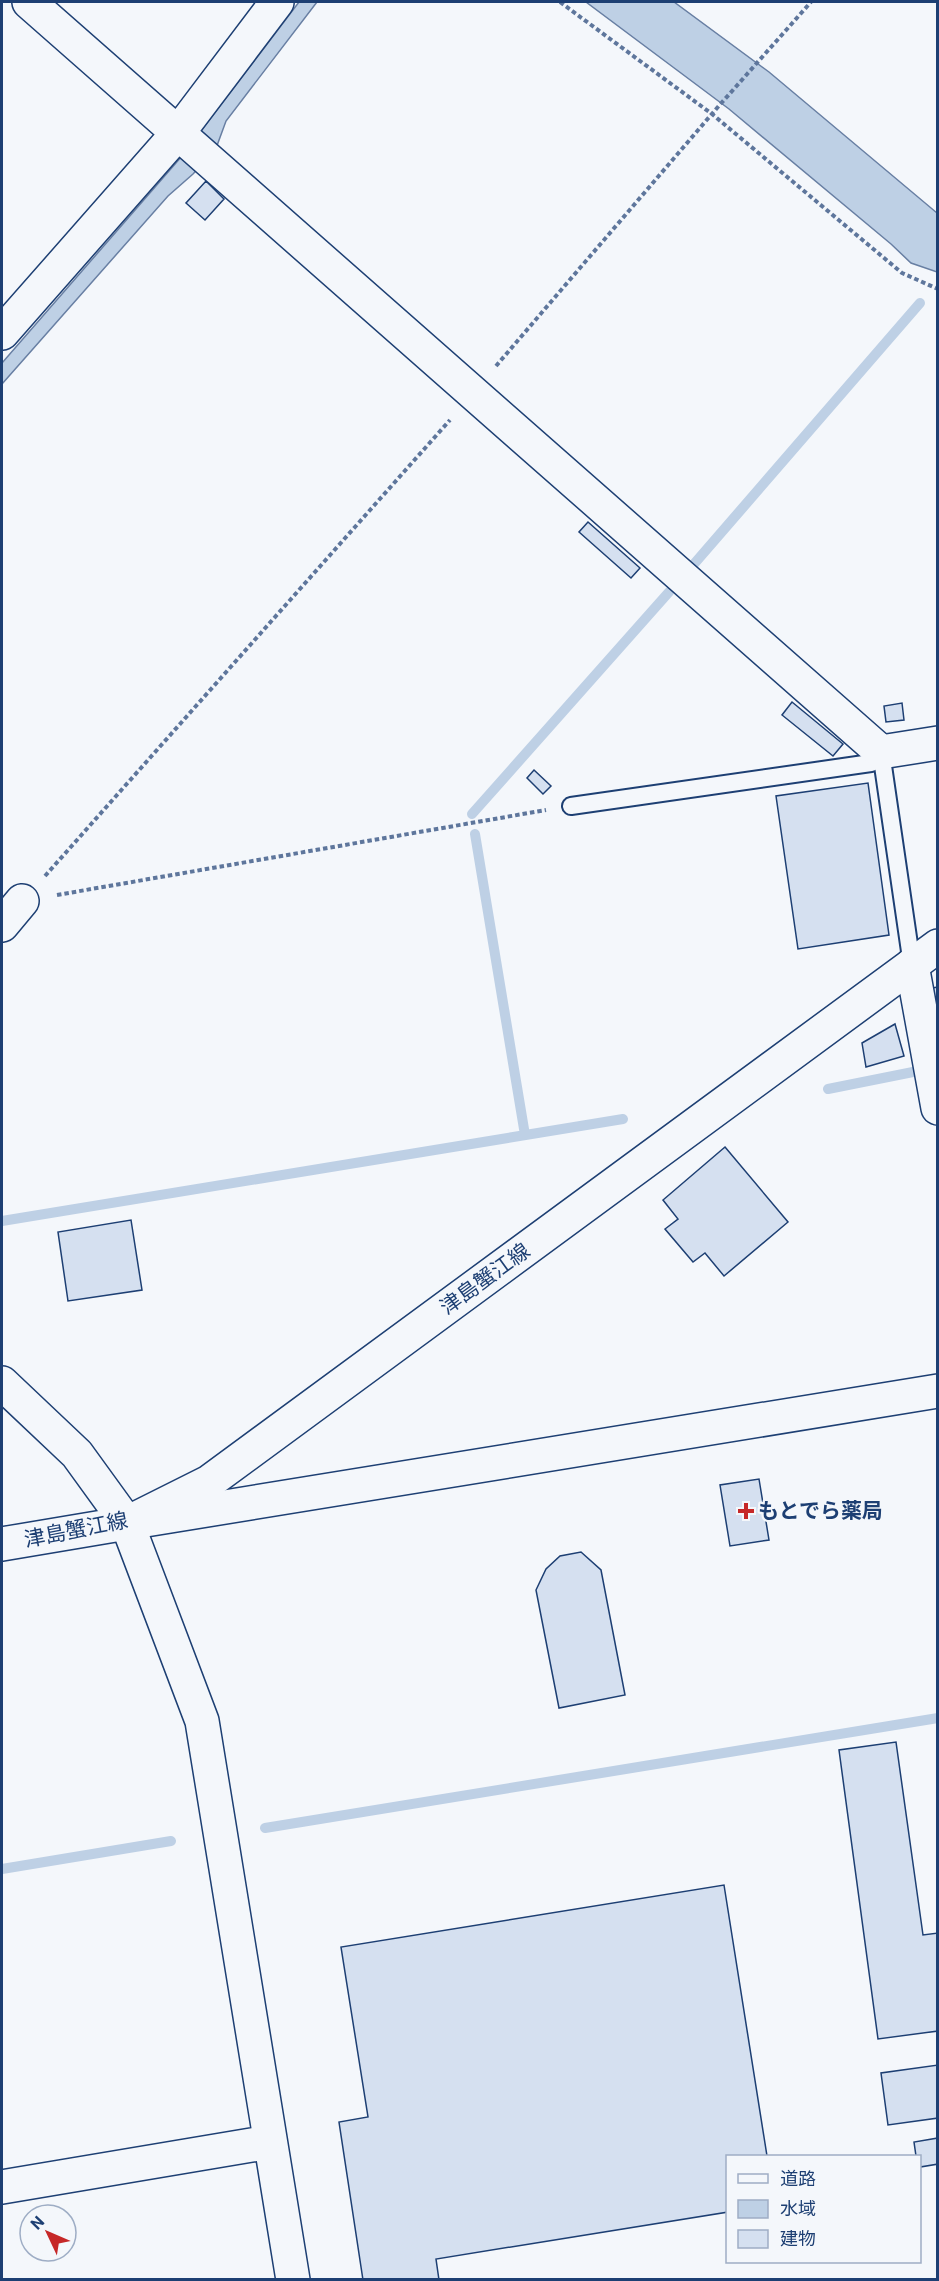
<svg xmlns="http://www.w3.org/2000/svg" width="939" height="2281" font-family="Roboto,'Noto Sans JP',sans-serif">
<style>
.water{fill:#bed0e5;stroke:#687fa3;stroke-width:1.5}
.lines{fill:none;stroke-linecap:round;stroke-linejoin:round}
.stream{stroke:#bed0e5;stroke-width:10}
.building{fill:#d5e0f0;stroke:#1d3f73;stroke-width:1.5}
.service-casing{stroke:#1d3f73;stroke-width:20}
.minor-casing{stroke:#1d3f73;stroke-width:36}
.tertiary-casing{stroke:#1d3f73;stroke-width:36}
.secondary-casing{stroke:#1d3f73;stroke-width:36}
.path{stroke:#5e769c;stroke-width:4;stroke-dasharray:4.5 3;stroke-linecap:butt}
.service{stroke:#f4f7fb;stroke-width:16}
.minor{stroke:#f4f7fb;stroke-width:33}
.tertiary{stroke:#f4f7fb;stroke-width:33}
.secondary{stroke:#f4f7fb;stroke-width:33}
.poi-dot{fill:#c62828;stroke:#f4f7fb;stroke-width:2}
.labels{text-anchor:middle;stroke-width:4.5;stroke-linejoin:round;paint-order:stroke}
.street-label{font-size:21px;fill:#1d3f73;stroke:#f4f7fb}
.poi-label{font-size:21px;font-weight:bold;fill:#1d3f73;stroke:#f4f7fb;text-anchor:start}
</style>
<rect width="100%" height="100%" fill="#f4f7fb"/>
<path class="water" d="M 299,2 L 317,2 L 226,121 L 215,151 L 193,174 L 168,196 L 2,384 L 2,363 L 182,156 Z
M 586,2 L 674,2 L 769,72 L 937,213 L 937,272 L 911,263 L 891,244 L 729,109 Z"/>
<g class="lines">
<path class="stream" d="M 694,564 L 920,303
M 472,814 L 669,592
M 475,834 L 525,1135
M 828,1089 L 918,1071
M 2,1221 L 623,1119
M 265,1828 L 938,1718
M 2,1869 L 171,1841"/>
</g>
<path class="building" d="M 206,181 L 224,199 L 205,220 L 186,203 Z
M 588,522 L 640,568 L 631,578 L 579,532 Z
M 792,702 L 843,744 L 833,756 L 782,715 Z
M 902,703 L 904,720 L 886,722 L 884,706 Z
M 534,770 L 551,786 L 543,794 L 527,778 Z
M 868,783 L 889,935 L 798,949 L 776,796 Z
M 938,987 L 938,1022 L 932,988 Z
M 895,1024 L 904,1056 L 866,1067 L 862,1043 Z
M 725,1147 L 788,1222 L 724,1276 L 705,1253 L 693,1262 L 665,1229 L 678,1219 L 663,1200 Z
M 131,1220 L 142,1290 L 68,1301 L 58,1232 Z
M 759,1479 L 769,1540 L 730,1546 L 720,1485 Z
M 581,1552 L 601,1570 L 625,1695 L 559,1708 L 536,1590 L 546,1569 L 560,1556 Z
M 896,1742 L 923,1935 L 938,1933 L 938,2031 L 878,2039 L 839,1750 Z
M 724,1885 L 767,2156 L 728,2156 L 728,2212 L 436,2259 L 439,2280 L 363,2280 L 339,2122 L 368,2117 L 341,1947 Z
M 938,2065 L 938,2118 L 888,2125 L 881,2073 Z
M 938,2138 L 938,2164 L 920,2167 L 920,2156 L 916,2156 L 914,2142 Z"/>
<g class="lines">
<defs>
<path id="service" d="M 881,752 L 912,965
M 571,806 L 871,763 L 881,752"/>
<path id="minor" d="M 29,2 L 881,752 L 938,743
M 2,333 L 178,133 L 277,2
M 2,925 L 22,901
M 912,965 L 938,1108
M 127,1523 L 202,1721 L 293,2280
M 2,2187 L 270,2142"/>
<path id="tertiary" d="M 2,1383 L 77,1454 L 127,1523 L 938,1391"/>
<path id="secondary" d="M 2,1544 L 127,1523 L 209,1482 L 938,946"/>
</defs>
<use href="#service" class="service-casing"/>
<use href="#minor" class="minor-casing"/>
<use href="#tertiary" class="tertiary-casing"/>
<use href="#secondary" class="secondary-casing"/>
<path class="path" d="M 560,2 L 712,114 L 902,273 L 938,289
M 496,366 L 717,108 L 811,2
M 45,876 L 450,420
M 57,895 L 546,810"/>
<use href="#service" class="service"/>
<use href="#minor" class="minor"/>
<use href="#tertiary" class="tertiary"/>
<use href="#secondary" class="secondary"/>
</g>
<path class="poi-dot" d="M743 1502h6v6h6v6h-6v6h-6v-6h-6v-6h6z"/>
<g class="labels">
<g class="street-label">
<text transform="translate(485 1279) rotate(-36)" y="7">津島蟹江線</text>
<text transform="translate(76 1530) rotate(-11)" y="7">津島蟹江線</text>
</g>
<g class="poi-label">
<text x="758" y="1518">もとでら薬局</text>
</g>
</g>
<rect width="939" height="2281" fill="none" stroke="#1d3f73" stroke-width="6"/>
<rect x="726" y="2155" width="195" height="108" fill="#f4f7fb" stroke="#9eadc5" stroke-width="1.5"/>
<rect x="738" y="2174" width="30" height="9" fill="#f4f7fb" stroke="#9eadc5" stroke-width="1.5"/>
<text x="780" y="2185" font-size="18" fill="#1d3f73">道路</text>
<rect x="738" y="2200" width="30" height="18" fill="#bed0e5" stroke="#9eadc5" stroke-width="1.5"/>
<text x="780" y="2215" font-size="18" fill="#1d3f73">水域</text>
<rect x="738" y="2230" width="30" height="18" fill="#d5e0f0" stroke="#9eadc5" stroke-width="1.5"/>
<text x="780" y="2245" font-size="18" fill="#1d3f73">建物</text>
<g transform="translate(48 2233) rotate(314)"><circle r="28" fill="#f4f7fb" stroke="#9eadc5" stroke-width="1.5"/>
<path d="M0-4.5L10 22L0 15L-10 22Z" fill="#c62828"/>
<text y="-9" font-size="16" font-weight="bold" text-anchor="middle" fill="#1d3f73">N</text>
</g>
</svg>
